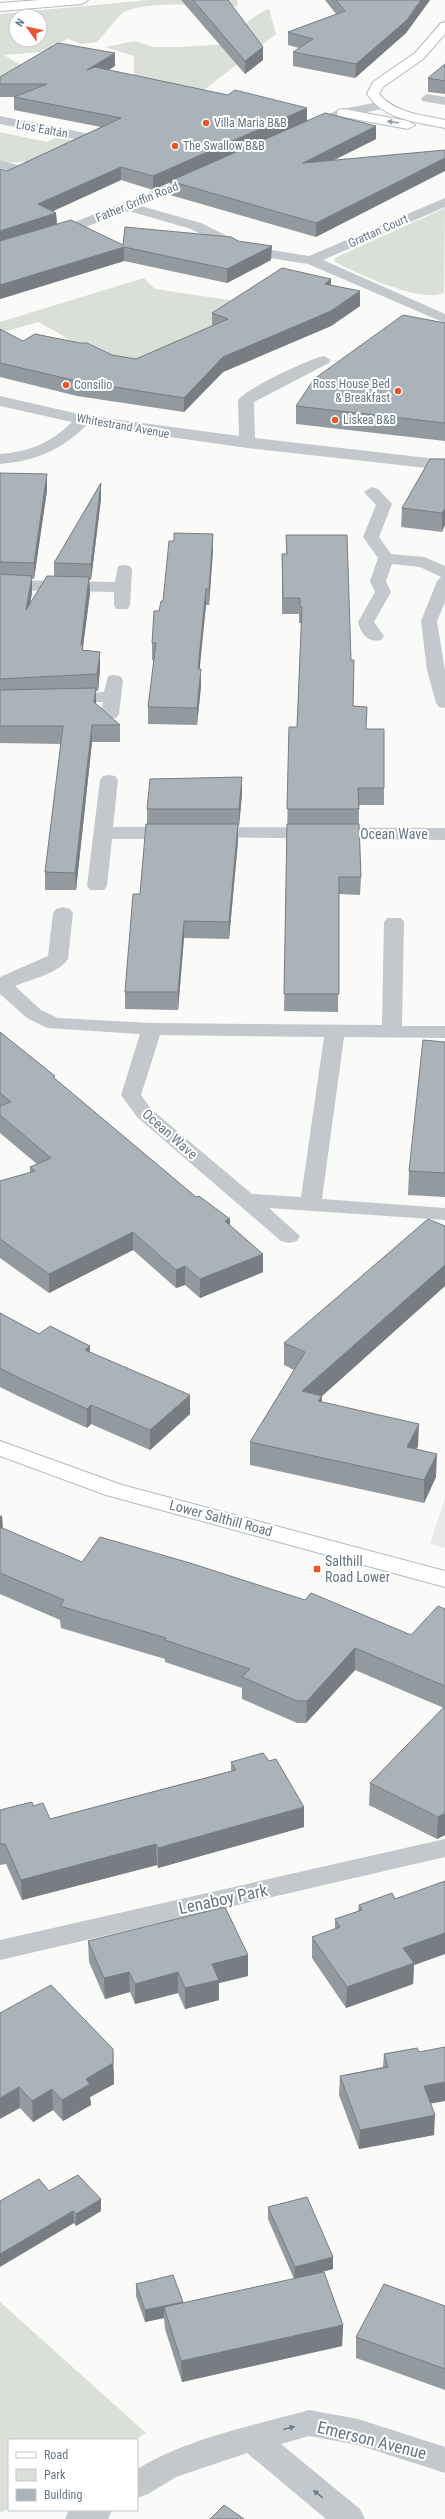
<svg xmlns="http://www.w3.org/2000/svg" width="445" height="2519" font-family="'Roboto Condensed',sans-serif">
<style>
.built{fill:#e8e9e9}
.green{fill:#dadfd7;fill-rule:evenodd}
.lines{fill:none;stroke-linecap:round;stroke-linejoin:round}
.secondary-casing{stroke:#b3babf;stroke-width:2}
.minor{fill:#c3c8cc;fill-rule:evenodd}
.secondary{fill:#fff;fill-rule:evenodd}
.wall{fill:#929a9f}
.shaded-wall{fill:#777d82}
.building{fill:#aab3b9;stroke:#777d82}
.oneway{fill:#939fa8}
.oneway2{fill:#6a7a87}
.poi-dot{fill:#e4572e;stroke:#fff;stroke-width:1.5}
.labels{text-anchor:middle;stroke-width:4;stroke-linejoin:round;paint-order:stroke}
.far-poi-label{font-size:12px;fill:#657683;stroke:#fff;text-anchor:start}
.far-street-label{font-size:12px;fill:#657683;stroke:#fff}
.street-label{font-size:14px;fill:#657683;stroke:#fff}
.poi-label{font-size:14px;fill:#657683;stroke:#fff;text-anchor:start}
.near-street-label{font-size:17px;fill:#657683;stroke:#fff}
</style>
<rect width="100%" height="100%" fill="#fafaf8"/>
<path class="built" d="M 445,1498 L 445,1548 L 430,1544 Z"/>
<path class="green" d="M 149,0 L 237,0 L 238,6 C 208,6 148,0 124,12 C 117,17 104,35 97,42 L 81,44 L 68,39 L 41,52 L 4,55 L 21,65 L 134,79 L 134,56 L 105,47 L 135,41 L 154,47 L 179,47 L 233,44 C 240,26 252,16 269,9 L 276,34 L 200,93 L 0,78 L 0,14 ZM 16,16 L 40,16 L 40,40 L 16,40 Z
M 0,132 L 47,142 L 61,135 L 70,139 L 69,144 C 48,155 25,168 0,160 Z
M 445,208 L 444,293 C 419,303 359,274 335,262 L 334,259 L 341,255 Z
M 144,278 L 155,289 L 229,300 L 262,310 L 127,366 L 89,355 L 62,335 L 38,322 L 0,333 L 0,322 Z
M 0,2302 L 146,2433 L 134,2440 L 9,2440 L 9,2508 L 0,2513 Z"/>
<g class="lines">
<defs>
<path id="secondary" d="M 40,0 L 88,0 L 82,4 L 0,11 L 0,3 Z
M 445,22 L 445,34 L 423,59 L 383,87 L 379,94 C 395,113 422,115 445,120 L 445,128 C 417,122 384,120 367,94 L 373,82 L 415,53 L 441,23 Z
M 343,109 L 408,121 L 415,125 L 408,129 L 338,116 L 337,113 L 338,110 Z
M 0,1441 L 122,1485 L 445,1571 L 445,1587 L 106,1495 L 0,1456 Z"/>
</defs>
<use href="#secondary" class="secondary-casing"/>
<path class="minor" d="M 427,94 L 445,97 L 445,105 L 422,101 L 421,98 Z
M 383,101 L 389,105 L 388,108 L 346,116 L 307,131 L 300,127 L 338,110 Z
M 0,116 L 85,133 L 92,137 L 85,141 L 0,124 Z
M 0,160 L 21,166 L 23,169 L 16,173 L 0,168 Z
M 197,173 L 202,174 L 204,177 L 202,180 L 141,206 L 201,223 L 247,246 L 309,256 L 445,198 L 445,207 L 323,260 L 445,314 L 445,323 L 308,264 L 238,253 L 191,229 L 129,211 L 55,238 L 0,254 L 0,246 L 70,224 Z
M 324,356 L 331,360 L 329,363 L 254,402 L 255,438 L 445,460 L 445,470 L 247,448 L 87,425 C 61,450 36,461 0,464 L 0,454 C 29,452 51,443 72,422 L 0,406 L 0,396 L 83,415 L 239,436 L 238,400 C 247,388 309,359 324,356 Z
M 372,487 L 378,489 L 392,504 L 379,537 L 391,554 L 424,557 L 445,566 L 445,602 L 437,621 L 445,671 L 445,708 L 439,707 L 436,703 L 427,670 L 421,621 L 437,581 L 441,577 L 420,567 L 392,564 L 386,581 L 391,592 L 374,622 L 384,636 L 381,640 C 368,643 361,634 358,622 L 375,592 L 370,581 L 378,558 L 363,537 L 376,505 L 364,492 Z
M 124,565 L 130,566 L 132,570 L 130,605 L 128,609 L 116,609 L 114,605 L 114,592 L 0,590 L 0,580 L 115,582 L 118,566 Z
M 114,675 L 120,676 L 123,680 L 119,714 L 116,718 L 104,718 L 101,714 L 103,702 L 61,702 L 58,698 L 61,694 L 104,692 L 108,676 Z
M 109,775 L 115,776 L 118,780 L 113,827 L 176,827 L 183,829 L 185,833 L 183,837 L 176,839 L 112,839 L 107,886 L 104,890 L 90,890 L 87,886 L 100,780 L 103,776 Z
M 208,827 L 445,828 L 445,840 L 201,837 L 199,833 L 201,829 Z
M 63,907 L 70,909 L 73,913 L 68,959 C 58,974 31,979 15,986 L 41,1010 L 58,1018 L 152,1023 L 382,1025 L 384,922 L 387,918 L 401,918 L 404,922 L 402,1026 L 445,1026 L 445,1038 L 344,1037 L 322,1199 L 445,1208 L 445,1220 L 269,1208 L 300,1236 L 297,1241 L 289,1243 L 281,1241 L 137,1117 L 121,1095 L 140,1034 L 47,1028 L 27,1018 L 0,994 L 0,977 L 48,956 L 53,913 L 56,909 ZM 160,1035 L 324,1037 L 301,1197 L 252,1194 L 151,1109 L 141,1095 Z
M 445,1839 L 445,1857 L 0,1960 L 0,1940 Z
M 309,2410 L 358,2419 L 445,2447 L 445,2473 L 358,2445 L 309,2436 L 281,2444 L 360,2509 L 365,2519 L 326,2519 L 247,2453 L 176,2477 L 148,2494 L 137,2498 L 137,2469 C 189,2438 252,2426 309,2410 Z
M 69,2510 L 112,2510 L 108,2519 L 65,2519 Z"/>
<use href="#secondary" class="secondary"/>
</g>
<path class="wall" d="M 181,0 L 228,0 L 263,60 L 245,74 Z
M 325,0 L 430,0 L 406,33 L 355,78 L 293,66 L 293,52 L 299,48 L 288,45 L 288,32 L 336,14 Z
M 115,53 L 115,66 L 108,70 L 376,139 L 334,160 L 316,237 L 170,195 L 170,182 L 153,190 L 121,180 L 53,211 L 56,213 L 57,224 L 123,245 L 271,260 L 227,283 L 124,261 L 0,299 L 7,171 L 101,127 L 14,110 L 14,97 L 0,97 L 0,77 Z
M 445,64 L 445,94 L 428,92 L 428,78 Z
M 331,279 L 331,285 L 360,291 L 360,306 L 331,326 L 223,372 L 184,412 L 77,396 L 0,377 L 0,329 L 23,341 L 136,359 L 212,326 L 212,313 Z
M 445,323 L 445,441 L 296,424 L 296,406 Z
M 445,459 L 442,532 L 401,527 L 402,508 Z
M 0,473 L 47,474 L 47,490 L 34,579 L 32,579 L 32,592 L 30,604 L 54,576 L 54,563 L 101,483 L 101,499 L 91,580 L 89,580 L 90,593 L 83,647 L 83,650 L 100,652 L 100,669 L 98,691 L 96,691 L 96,704 L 120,725 L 120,742 L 92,742 L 76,890 L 45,890 L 45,872 L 61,744 L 0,743 L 0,745 Z
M 286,535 L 351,660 L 353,706 L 366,729 L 384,788 L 384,805 L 359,805 L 359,824 L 361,877 L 360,895 L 339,894 L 338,1012 L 284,1011 L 289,727 L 297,727 L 302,623 L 299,623 L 299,614 L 282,614 L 282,554 L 286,554 Z
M 213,550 L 209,605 L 206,605 L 199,669 L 201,686 L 197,725 L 148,724 L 148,707 L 154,660 L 152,660 L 152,643 L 159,611 L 163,601 Z
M 242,794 L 239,826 L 238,826 L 238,841 L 229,939 L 184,938 L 178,1010 L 125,1009 L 125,992 L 140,894 L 147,824 L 147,809 Z
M 0,1032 L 56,1080 L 196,1197 L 230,1219 L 230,1225 L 263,1272 L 200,1298 L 185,1285 L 176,1288 L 133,1250 L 49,1293 L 0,1258 L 0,1181 L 30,1173 L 30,1167 L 37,1164 L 0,1133 Z
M 445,1042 L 445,1197 L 408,1195 L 409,1171 Z
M 445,1226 L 445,1286 L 322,1396 L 322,1402 L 418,1446 L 416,1450 L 436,1477 L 424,1503 L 250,1465 L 250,1442 L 294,1370 L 284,1365 L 284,1343 Z
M 0,1313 L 39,1334 L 90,1346 L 90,1352 L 190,1414 L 150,1450 L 91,1424 L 87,1428 L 18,1396 L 0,1387 Z
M 0,1515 L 2,1516 L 3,1529 L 82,1562 L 411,1635 L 445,1609 L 445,1835 L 437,1839 L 369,1805 L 370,1783 L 444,1708 L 355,1670 L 306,1723 L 297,1723 L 242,1699 L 242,1688 L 165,1662 L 165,1659 L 61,1628 L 60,1620 L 0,1594 Z
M 231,1762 L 304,1827 L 158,1868 L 157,1865 L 22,1900 L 6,1864 L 0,1865 L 0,1810 L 33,1806 L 50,1819 L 231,1771 Z
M 445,1881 L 445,1954 L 414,1965 L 413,1984 L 346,2008 L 312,1958 L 312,1937 L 335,1929 L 335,1919 L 358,1911 L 359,1905 L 395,1899 Z
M 88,1941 L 248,1955 L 248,1976 L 219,1983 L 219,2000 L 185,2009 L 178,1993 L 135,2004 L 130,1992 L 105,1999 L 89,1962 Z
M 0,2013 L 114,2070 L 114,2084 L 90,2097 L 91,2105 L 63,2121 L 53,2110 L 33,2122 L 20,2108 Z
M 384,2054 L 431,2104 L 434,2135 L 359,2149 L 339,2095 L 340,2076 L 383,2067 Z
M 49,2191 L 101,2199 L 101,2211 L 76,2226 Z
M 268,2207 L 333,2257 L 333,2269 L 303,2277 L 343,2325 L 342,2346 L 182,2382 L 165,2329 L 164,2318 L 145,2322 L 136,2296 L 136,2284 L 183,2302 L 183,2303 L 294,2279 L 268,2219 Z
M 445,2306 L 445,2390 L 356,2358 L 356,2337 Z"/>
<path class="shaded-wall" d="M 421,0 L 430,0 L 406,33 L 355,78 L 356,64 Z
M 263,47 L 263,60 L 245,74 L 245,61 Z
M 115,53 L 115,66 L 88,83 L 87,70 Z
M 307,108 L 307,122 L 153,190 L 153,176 Z
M 376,126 L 376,139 L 302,176 L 303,163 Z
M 445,158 L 445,171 L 316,237 L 316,223 Z
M 121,167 L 121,180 L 38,218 L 38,204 Z
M 56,213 L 57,227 L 0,246 L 0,231 Z
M 272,246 L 271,260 L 227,283 L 227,269 Z
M 124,247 L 124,261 L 0,299 L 0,285 Z
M 331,279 L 331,294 L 325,284 Z
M 360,291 L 360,306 L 331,326 L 223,372 L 184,412 L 184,398 L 223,357 Z
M 47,474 L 47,490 L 34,579 L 34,563 Z
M 101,483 L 101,499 L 91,580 L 91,564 Z
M 445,508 L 445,525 L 442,532 L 442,513 Z
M 213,534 L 213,550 L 209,605 L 209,589 Z
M 32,576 L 32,592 L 27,627 L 26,610 Z
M 89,577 L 90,593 L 83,646 L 83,661 L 81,645 Z
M 206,589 L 206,605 L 198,686 L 198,669 Z
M 100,652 L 100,669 L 98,691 L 97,674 Z
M 201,669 L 201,686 L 197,725 L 197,708 Z
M 96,688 L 96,705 L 94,702 Z
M 92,725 L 92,742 L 76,890 L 75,873 Z
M 242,777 L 242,794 L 239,826 L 239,809 Z
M 238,824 L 238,841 L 229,939 L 229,922 Z
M 184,921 L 184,938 L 178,1010 L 178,992 Z
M 230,1219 L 230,1238 L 225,1221 Z
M 133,1232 L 133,1250 L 49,1293 L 49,1274 Z
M 263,1254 L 263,1272 L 200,1298 L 200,1279 Z
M 445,1265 L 445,1286 L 322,1396 L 321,1418 L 302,1391 Z
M 185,1266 L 185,1285 L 176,1288 L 176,1270 Z
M 90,1346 L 90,1366 L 85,1350 Z
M 190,1395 L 190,1414 L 150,1450 L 150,1430 Z
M 91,1405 L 91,1424 L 87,1428 L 87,1409 Z
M 419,1424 L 418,1446 L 406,1470 L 407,1447 Z
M 437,1454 L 436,1477 L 424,1503 L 424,1480 Z
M 2,1516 L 3,1538 L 0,1540 L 0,1517 Z
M 355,1648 L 355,1670 L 306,1723 L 307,1701 Z
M 304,1807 L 304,1827 L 158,1868 L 158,1848 Z
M 445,1813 L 445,1835 L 437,1839 L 438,1817 Z
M 156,1844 L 157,1865 L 22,1900 L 21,1880 Z
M 445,1933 L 445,1954 L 414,1965 L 413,1984 L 346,2008 L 347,1987 L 403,1948 Z
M 248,1955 L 248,1976 L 219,1983 L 219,2000 L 185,2009 L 185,1988 L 212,1964 Z
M 129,1972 L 130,1992 L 105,1999 L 104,1978 Z
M 178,1972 L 178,1993 L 135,2004 L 135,1984 Z
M 113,2049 L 114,2084 L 90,2097 L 91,2105 L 63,2121 L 62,2100 L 86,2079 Z
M 445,2082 L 445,2101 L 423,2105 L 424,2086 Z
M 19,2087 L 20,2108 L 0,2119 L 0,2098 Z
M 52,2089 L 53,2110 L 33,2122 L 32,2101 Z
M 435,2115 L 434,2135 L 359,2149 L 360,2130 Z
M 101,2199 L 101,2211 L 76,2226 L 76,2214 Z
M 73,2211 L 74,2223 L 0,2267 L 0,2254 Z
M 333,2257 L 333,2269 L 294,2279 L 295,2267 Z
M 183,2302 L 183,2314 L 164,2307 L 164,2318 L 145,2322 L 145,2310 Z
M 343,2325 L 342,2346 L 182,2382 L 181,2361 Z"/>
<path class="building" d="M 193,0 L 228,0 L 263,47 L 245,61 Z
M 336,0 L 421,0 L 407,20 L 356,64 L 293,52 L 313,39 L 288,32 L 345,11 Z
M 58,43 L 115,53 L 87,70 L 95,67 L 228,95 L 235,90 L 307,108 L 153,176 L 121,167 L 38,204 L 56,213 L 0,231 L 0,169 L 7,171 L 121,118 L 14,97 L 47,84 L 0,84 L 0,77 Z
M 445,64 L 445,81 L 428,78 Z
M 325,113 L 376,126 L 303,163 L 445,150 L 445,158 L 316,223 L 170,181 Z
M 71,220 L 123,245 L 125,227 L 231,237 L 238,241 L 272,246 L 227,269 L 124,247 L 0,285 L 0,241 Z
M 282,268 L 331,279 L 325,284 L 360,291 L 331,311 L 223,357 L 184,398 L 77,381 L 0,363 L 0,329 L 23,341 L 35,334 L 80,343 L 87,343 L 112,355 L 136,359 L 228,319 L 212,313 Z
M 403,315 L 445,323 L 445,423 L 296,406 L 314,379 Z
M 430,459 L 445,459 L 445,508 L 442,513 L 402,508 Z
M 0,473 L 47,474 L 34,563 L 0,562 Z
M 101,483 L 91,564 L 54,563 Z
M 174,533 L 213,534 L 209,589 L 206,589 L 198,669 L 201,669 L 197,708 L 148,707 L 156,643 L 152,643 L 154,611 L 159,611 L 161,601 L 163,601 L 169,541 L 174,541 Z
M 286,535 L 347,535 L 351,660 L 354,660 L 353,706 L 367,707 L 366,729 L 384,729 L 384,788 L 358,788 L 359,809 L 287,809 L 289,727 L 297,727 L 302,607 L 300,607 L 300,598 L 283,598 L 282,554 L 287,554 Z
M 0,574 L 32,576 L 26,610 L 47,576 L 89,577 L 81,645 L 83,645 L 82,650 L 100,652 L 97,674 L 0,679 Z
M 96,688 L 94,702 L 120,725 L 92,725 L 75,873 L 45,872 L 63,726 L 0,726 L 0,690 Z
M 242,777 L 239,809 L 147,809 L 150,779 Z
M 146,824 L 238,824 L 229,922 L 184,921 L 178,992 L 125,992 L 133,894 L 140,894 Z
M 287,824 L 359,824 L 361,877 L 339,877 L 339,994 L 284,994 Z
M 0,1032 L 55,1076 L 53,1077 L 196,1197 L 199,1196 L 230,1219 L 225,1221 L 263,1254 L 200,1279 L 185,1266 L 176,1270 L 133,1232 L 49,1274 L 0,1239 L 0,1181 L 35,1171 L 30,1167 L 51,1158 L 0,1115 L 0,1106 L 11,1102 L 0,1093 Z
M 423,1040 L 445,1042 L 445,1173 L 409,1171 Z
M 428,1219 L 445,1226 L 445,1265 L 302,1391 L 322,1396 L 318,1401 L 419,1424 L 407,1447 L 437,1454 L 424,1480 L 250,1442 L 305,1352 L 284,1343 Z
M 0,1313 L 39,1334 L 50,1326 L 90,1346 L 85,1350 L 190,1395 L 150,1430 L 91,1405 L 87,1409 L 17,1377 L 0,1368 Z
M 0,1527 L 82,1562 L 100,1537 L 190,1563 L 305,1600 L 311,1593 L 411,1635 L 438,1606 L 445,1609 L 445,1686 L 355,1648 L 307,1701 L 297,1701 L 242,1677 L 250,1669 L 165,1640 L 166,1638 L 60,1606 L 64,1600 L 0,1573 Z
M 445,1706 L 445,1813 L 438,1817 L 370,1783 Z
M 263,1753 L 269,1761 L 276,1759 L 304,1807 L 158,1848 L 156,1844 L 21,1880 L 5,1844 L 0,1844 L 0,1810 L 32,1802 L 33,1806 L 43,1803 L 50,1819 L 236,1770 L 231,1762 Z
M 445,1881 L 445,1933 L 403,1948 L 414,1963 L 347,1987 L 312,1937 L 340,1927 L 335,1919 L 362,1910 L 359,1905 L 392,1893 L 395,1899 Z
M 225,1907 L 248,1955 L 212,1964 L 219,1980 L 185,1988 L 178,1972 L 135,1984 L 129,1972 L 104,1978 L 88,1941 Z
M 51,1985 L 113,2049 L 113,2063 L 86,2079 L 90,2084 L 62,2100 L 52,2089 L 32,2101 L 19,2087 L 0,2098 L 0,2013 Z
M 445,2047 L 445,2082 L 424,2086 L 435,2115 L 360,2130 L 340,2076 L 388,2067 L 384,2054 L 417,2048 L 419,2052 Z
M 78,2175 L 101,2199 L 76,2214 L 73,2211 L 0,2254 L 0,2201 L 39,2179 L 49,2191 Z
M 307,2197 L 333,2257 L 295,2267 L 268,2207 Z
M 324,2272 L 343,2325 L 181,2361 L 164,2307 Z
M 173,2275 L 183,2302 L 145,2310 L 136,2284 Z
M 384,2284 L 445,2306 L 445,2369 L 356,2337 Z
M 224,2505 L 244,2519 L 210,2519 Z"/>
<defs><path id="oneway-solid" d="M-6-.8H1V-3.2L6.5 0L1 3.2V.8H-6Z"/></defs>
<use class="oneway" href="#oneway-solid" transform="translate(393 122) rotate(-171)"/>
<g class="oneway2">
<use href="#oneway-solid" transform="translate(289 2428) rotate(-14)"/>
<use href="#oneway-solid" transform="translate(318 2494) rotate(-141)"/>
</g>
<g class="poi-dot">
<circle cx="206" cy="123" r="4"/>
<circle cx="175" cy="146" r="4"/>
<circle cx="66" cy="385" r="4"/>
<circle cx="398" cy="391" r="4"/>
<circle cx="335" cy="420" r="4"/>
<rect x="313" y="1565" width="8" height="8" rx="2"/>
</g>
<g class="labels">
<g class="far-poi-label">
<text x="214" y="127">Villa Maria B&amp;B</text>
<text x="183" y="150">The Swallow B&amp;B</text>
<text x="390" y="388" text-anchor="end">Ross House Bed<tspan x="390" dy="14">&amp; Breakfast</tspan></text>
<text x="74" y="389">Consilio</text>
<text x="343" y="424">Liskea B&amp;B</text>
</g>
<g class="far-street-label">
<text transform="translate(42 129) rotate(11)" y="4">Lios Ealtán</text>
<text transform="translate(137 202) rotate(-22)" y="4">Father Griffin Road</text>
<text transform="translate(378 231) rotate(-24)" y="4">Grattan Court</text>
<text transform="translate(123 426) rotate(10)" y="4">Whitestrand Avenue</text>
</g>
<g class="street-label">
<text x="394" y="839">Ocean Wave</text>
<text transform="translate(170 1134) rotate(41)" y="5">Ocean Wave</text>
<text transform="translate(221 1518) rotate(15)" y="5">Lower Salthill Road</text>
</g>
<g class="poi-label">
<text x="325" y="1566">Salthill<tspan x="325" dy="16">Road Lower</tspan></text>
</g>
<g class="near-street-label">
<text transform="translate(223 1899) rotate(-12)" y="6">Lenaboy Park</text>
<text transform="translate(372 2440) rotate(14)" y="6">Emerson Avenue</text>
</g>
</g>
<rect x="8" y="2439" width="130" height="72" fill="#ffffff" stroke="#c1c8cd"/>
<rect x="16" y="2452" width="20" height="6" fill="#ffffff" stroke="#c1c8cd"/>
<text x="44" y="2459" font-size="12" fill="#657683">Road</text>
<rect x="16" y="2469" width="20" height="12" fill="#dadfd7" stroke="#c1c8cd"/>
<text x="44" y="2479" font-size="12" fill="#657683">Park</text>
<rect x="16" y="2489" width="20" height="12" fill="#aab3b9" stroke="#c1c8cd"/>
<text x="44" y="2499" font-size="12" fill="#657683">Building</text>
<g transform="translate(28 28) rotate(303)"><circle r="19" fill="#ffffff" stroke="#c1c8cd"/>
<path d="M0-3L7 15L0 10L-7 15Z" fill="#e4572e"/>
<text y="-6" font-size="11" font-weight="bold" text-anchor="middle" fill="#657683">N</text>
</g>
</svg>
